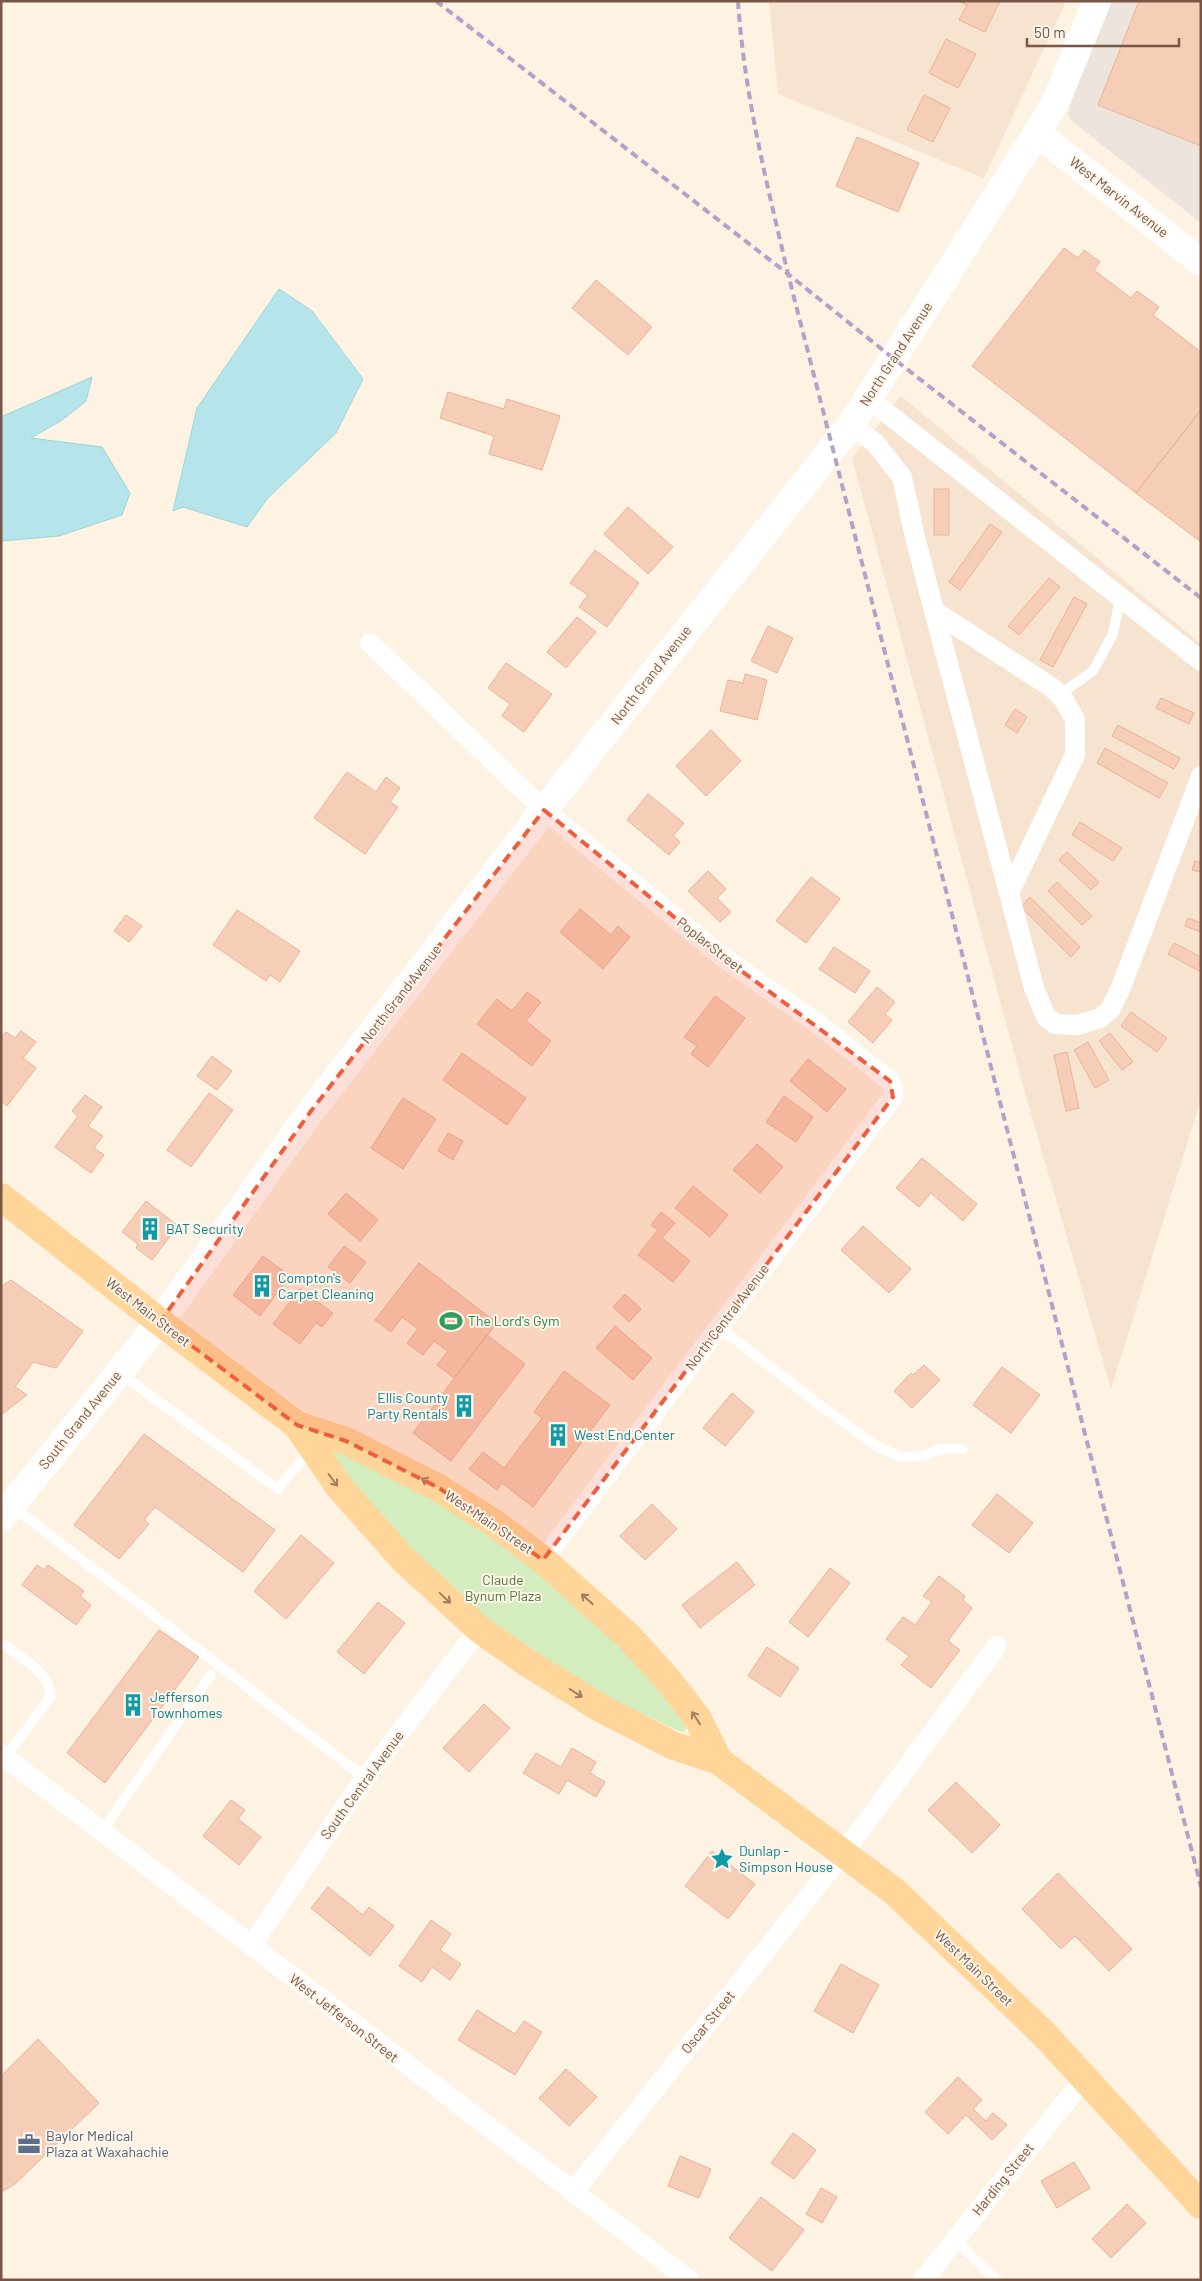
<svg xmlns="http://www.w3.org/2000/svg" width="1202" height="2281" font-family="Barlow,sans-serif">
<style>
.residential{fill:#f7e4d0}
.industrial{fill:#ede4de}
.green{fill:#d4edbf}
.water{fill:#b5e4ea;stroke:#9ad5dc}
.building{fill:#f6ceb7;stroke:#eab396}
.lines{fill:none;stroke-linecap:round;stroke-linejoin:round}
.lane{stroke:#fff;stroke-width:10}
.street{stroke:#fff;stroke-width:20}
.secondary{stroke:#fff;stroke-width:28}
.primary{stroke:#ffd599;stroke-width:28}
.rail{stroke:#b4a0c9;stroke-width:4;stroke-dasharray:8 5;stroke-linecap:butt}
.oneway{stroke:#a17c5f}
.marked{fill:#ee5e3c;fill-opacity:0.2;stroke:#ee5e3c;stroke-width:4;stroke-dasharray:10 6;stroke-linejoin:round}
.labels{text-anchor:middle;stroke-width:4;stroke-linejoin:round;paint-order:stroke}
.street-label{font-size:14px;fill:#795646;stroke:#fff6eb}
.culture-label{font-size:14px;fill:#0d838f;stroke:#fff6eb;text-anchor:start}
.leisure-label{font-size:14px;fill:#27864d;stroke:#fff6eb;text-anchor:start}
.park-label{font-size:14px;fill:#4f7a3b;stroke:#fff6eb}
.service-label{font-size:14px;fill:#4e5e75;stroke:#fff6eb;text-anchor:start}
</style>
<rect width="100%" height="100%" fill="#fef2e2"/>
<path class="residential" d="M 769,1 L 1066,1 L 984,178 L 778,94 Z
M 901,396 L 1201,644 L 1201,1099 L 1111,1389 L 1027,1100 L 852,458 Z"/>
<path class="industrial" d="M 1109,1 L 1201,1 L 1201,223 L 1073,122 L 1068,115 L 1072,96 Z"/>
<path class="green" d="M 331,1449 L 405,1485 L 475,1524 L 559,1588 L 639,1665 L 685,1725 L 686,1730 L 682,1732 L 670,1727 L 611,1699 L 515,1640 L 444,1586 L 382,1518 L 330,1453 Z"/>
<path class="water" d="M 279,289 L 312,311 L 363,379 L 336,433 L 267,499 L 247,527 L 183,507 L 173,511 L 197,408 Z
M 92,377 L 86,401 L 62,420 L 31,438 L 102,447 L 130,493 L 122,515 L 59,536 L 1,541 L 1,417 Z"/>
<path class="building" d="M 958,1 L 1000,1 L 985,32 L 959,20 L 967,5 Z
M 1139,1 L 1201,1 L 1201,146 L 1098,105 Z
M 946,39 L 976,54 L 958,88 L 929,73 Z
M 924,95 L 950,108 L 933,142 L 907,130 Z
M 857,137 L 919,163 L 898,212 L 836,186 Z
M 1064,248 L 1078,258 L 1084,250 L 1100,262 L 1094,270 L 1131,298 L 1137,291 L 1159,307 L 1153,315 L 1201,352 L 1201,410 L 1136,493 L 972,366 Z
M 596,280 L 652,327 L 628,355 L 572,308 Z
M 448,392 L 504,409 L 507,399 L 560,416 L 542,470 L 489,454 L 494,436 L 440,418 Z
M 1201,410 L 1201,542 L 1136,493 Z
M 934,489 L 949,489 L 949,535 L 934,535 Z
M 628,507 L 673,547 L 648,574 L 604,534 Z
M 990,524 L 1002,532 L 960,590 L 949,582 Z
M 595,550 L 639,583 L 607,627 L 579,607 L 588,595 L 570,583 Z
M 1049,578 L 1060,587 L 1019,635 L 1008,626 Z
M 1074,597 L 1087,604 L 1053,667 L 1040,660 Z
M 577,617 L 596,632 L 566,668 L 547,652 Z
M 768,626 L 793,638 L 777,673 L 751,661 Z
M 506,663 L 552,694 L 524,732 L 502,716 L 510,704 L 488,688 Z
M 745,674 L 767,680 L 757,720 L 720,711 L 728,680 L 743,683 Z
M 1161,698 L 1194,713 L 1189,724 L 1156,708 Z
M 1015,709 L 1027,717 L 1017,733 L 1005,725 Z
M 1118,725 L 1180,758 L 1174,769 L 1112,736 Z
M 711,730 L 741,761 L 706,796 L 676,766 Z
M 1105,748 L 1168,783 L 1159,798 L 1097,763 Z
M 347,772 L 376,792 L 386,777 L 400,788 L 390,802 L 398,807 L 365,854 L 314,818 Z
M 648,794 L 684,823 L 673,836 L 680,842 L 669,855 L 627,820 Z
M 1080,822 L 1122,848 L 1113,861 L 1072,835 Z
M 1067,852 L 1099,882 L 1091,890 L 1059,860 Z
M 1195,861 L 1201,863 L 1201,872 L 1192,870 Z
M 708,871 L 726,889 L 717,898 L 731,912 L 720,922 L 688,891 Z
M 811,877 L 840,899 L 806,943 L 776,921 Z
M 1057,882 L 1092,916 L 1082,925 L 1048,891 Z
M 1030,897 L 1080,947 L 1071,957 L 1021,907 Z
M 580,909 L 611,935 L 618,926 L 630,937 L 603,969 L 560,932 Z
M 237,910 L 300,951 L 280,982 L 270,975 L 266,981 L 213,945 Z
M 126,915 L 142,926 L 129,942 L 114,931 Z
M 1188,918 L 1201,923 L 1201,932 L 1185,926 Z
M 1174,943 L 1201,957 L 1201,972 L 1168,954 Z
M 834,947 L 870,971 L 855,993 L 819,969 Z
M 877,987 L 895,1002 L 885,1014 L 892,1020 L 873,1043 L 848,1022 Z
M 527,992 L 541,1002 L 526,1021 L 551,1041 L 532,1066 L 477,1024 L 497,999 L 512,1011 Z
M 715,996 L 745,1018 L 708,1067 L 691,1054 L 697,1046 L 684,1037 Z
M 1131,1012 L 1167,1038 L 1157,1052 L 1121,1026 Z
M 21,1031 L 36,1042 L 23,1058 L 36,1068 L 7,1106 L 1,1101 L 1,1038 L 6,1032 L 15,1038 Z
M 1110,1033 L 1133,1062 L 1122,1070 L 1099,1041 Z
M 1088,1042 L 1109,1080 L 1095,1088 L 1074,1050 Z
M 1067,1052 L 1079,1108 L 1066,1111 L 1054,1055 Z
M 462,1053 L 526,1098 L 507,1125 L 443,1080 Z
M 212,1056 L 232,1071 L 217,1090 L 197,1076 Z
M 808,1059 L 846,1089 L 827,1112 L 790,1081 Z
M 209,1093 L 233,1110 L 191,1167 L 167,1150 Z
M 85,1095 L 102,1107 L 88,1126 L 103,1136 L 94,1148 L 104,1155 L 91,1173 L 55,1147 L 78,1116 L 72,1111 Z
M 784,1096 L 813,1117 L 796,1142 L 766,1122 Z
M 403,1098 L 436,1119 L 403,1169 L 371,1148 Z
M 448,1133 L 463,1141 L 453,1160 L 438,1151 Z
M 757,1144 L 783,1167 L 760,1193 L 733,1170 Z
M 922,1158 L 977,1204 L 963,1221 L 931,1193 L 919,1207 L 896,1188 Z
M 693,1186 L 728,1215 L 710,1237 L 675,1208 Z
M 346,1193 L 378,1220 L 360,1241 L 328,1214 Z
M 146,1201 L 178,1226 L 152,1260 L 136,1248 L 138,1244 L 122,1232 Z
M 661,1212 L 675,1223 L 662,1238 L 690,1261 L 673,1282 L 638,1255 L 658,1230 L 651,1225 Z
M 863,1226 L 911,1269 L 889,1293 L 841,1250 Z
M 344,1246 L 366,1262 L 350,1283 L 328,1267 Z
M 263,1256 L 290,1276 L 260,1316 L 233,1295 Z
M 419,1263 L 497,1323 L 454,1378 L 437,1365 L 448,1351 L 434,1341 L 423,1355 L 407,1343 L 418,1329 L 402,1317 L 391,1332 L 375,1320 Z
M 11,1280 L 83,1331 L 56,1368 L 33,1362 L 15,1387 L 27,1395 L 1,1415 L 1,1287 Z
M 300,1289 L 333,1313 L 322,1327 L 316,1323 L 300,1344 L 273,1324 Z
M 625,1294 L 641,1309 L 629,1322 L 613,1307 Z
M 615,1326 L 652,1358 L 633,1380 L 596,1348 Z
M 487,1335 L 525,1364 L 451,1461 L 413,1433 Z
M 924,1365 L 940,1380 L 912,1408 L 894,1391 L 911,1373 L 913,1375 Z
M 1002,1367 L 1040,1395 L 1011,1433 L 973,1405 Z
M 564,1371 L 610,1405 L 533,1507 L 502,1483 L 497,1490 L 469,1469 L 483,1452 L 504,1468 L 542,1418 L 534,1412 Z
M 732,1393 L 754,1412 L 725,1446 L 703,1428 Z
M 144,1434 L 275,1530 L 243,1572 L 155,1507 L 144,1520 L 149,1524 L 119,1559 L 74,1525 Z
M 997,1494 L 1033,1523 L 1009,1553 L 972,1525 Z
M 652,1504 L 677,1529 L 645,1560 L 620,1536 Z
M 301,1535 L 334,1563 L 286,1619 L 254,1591 Z
M 737,1562 L 755,1585 L 700,1628 L 682,1605 Z
M 37,1565 L 44,1570 L 48,1565 L 84,1591 L 80,1596 L 91,1605 L 76,1625 L 22,1585 Z
M 830,1568 L 850,1583 L 808,1637 L 789,1622 Z
M 939,1576 L 965,1596 L 963,1600 L 972,1608 L 948,1641 L 960,1650 L 931,1688 L 901,1665 L 909,1656 L 886,1639 L 903,1617 L 915,1625 L 932,1602 L 923,1596 Z
M 378,1602 L 405,1623 L 364,1674 L 337,1652 Z
M 159,1630 L 199,1657 L 105,1783 L 67,1753 Z
M 767,1647 L 799,1668 L 780,1697 L 748,1676 Z
M 484,1704 L 510,1728 L 469,1772 L 443,1748 Z
M 572,1748 L 596,1762 L 590,1773 L 605,1782 L 596,1797 L 567,1780 L 559,1794 L 523,1773 L 536,1753 L 561,1767 Z
M 956,1782 L 1000,1825 L 972,1853 L 928,1810 Z
M 231,1800 L 245,1810 L 238,1819 L 261,1837 L 239,1865 L 203,1836 Z
M 712,1851 L 755,1884 L 728,1919 L 685,1886 Z
M 1058,1873 L 1132,1949 L 1109,1971 L 1075,1936 L 1061,1949 L 1022,1909 Z
M 328,1887 L 363,1915 L 369,1907 L 394,1926 L 370,1956 L 311,1908 Z
M 431,1920 L 451,1934 L 440,1950 L 461,1964 L 450,1980 L 432,1967 L 422,1982 L 399,1966 Z
M 841,1964 L 879,1985 L 853,2033 L 814,2011 Z
M 477,2010 L 515,2034 L 524,2021 L 542,2032 L 515,2075 L 458,2040 Z
M 38,2039 L 99,2103 L 15,2184 L 1,2192 L 1,2076 Z
M 566,2069 L 597,2097 L 569,2126 L 539,2098 Z
M 958,2077 L 982,2100 L 973,2109 L 986,2121 L 993,2113 L 1007,2125 L 992,2140 L 966,2115 L 948,2134 L 925,2112 Z
M 793,2133 L 816,2150 L 794,2179 L 771,2163 Z
M 680,2156 L 711,2169 L 699,2198 L 668,2186 Z
M 1074,2162 L 1090,2188 L 1057,2208 L 1041,2181 Z
M 821,2188 L 837,2197 L 822,2223 L 806,2214 Z
M 761,2197 L 804,2230 L 772,2271 L 729,2238 Z
M 1127,2204 L 1146,2223 L 1111,2258 L 1092,2239 Z"/>
<g class="lines">
<path class="lane" d="M 1059,695 L 1093,671 L 1113,634 L 1120,598
M 719,1327 L 825,1409 L 875,1445 L 900,1457 L 923,1456 L 940,1449 L 963,1449
M 120,1373 L 278,1489 L 311,1448
M 12,1506 L 365,1778
M 1,1643 C 19,1657 53,1673 50,1698 L 6,1757
M 102,1831 L 211,1675
M 955,2240 L 997,2280"/>
<path class="street" d="M 868,398 L 1201,661
M 851,425 L 875,443 L 902,477 L 914,533 L 934,611 L 1051,687 L 1062,697 L 1075,719 L 1075,755 L 1009,893 L 1034,988 L 1046,1017 L 1055,1024 L 1078,1025 L 1100,1018 L 1110,1010 L 1120,990 L 1201,776
M 934,611 L 1009,893
M 370,643 L 544,810 L 724,958 L 818,1024 L 890,1081 L 893,1088 L 893,1097 L 543,1560
M 1,1754 L 689,2280
M 251,1946 L 365,1778 L 479,1629
M 573,2192 L 844,1852 L 997,1646
M 923,2280 L 1084,2079"/>
<path class="secondary" d="M 1037,133 L 1201,262
M 1,1518 L 160,1322 L 311,1111 L 544,810 L 851,425 L 1037,133 L 1057,99 L 1097,1"/>
<path class="primary" d="M 1,1197 L 160,1322 L 297,1425 L 346,1441 L 439,1488 L 497,1525 L 543,1560 L 629,1637 L 668,1680 L 698,1719 L 719,1761
M 297,1425 L 340,1488 L 403,1559 L 479,1629 L 526,1662 L 602,1709 L 674,1746 L 719,1761 L 895,1892 L 1043,2033 L 1201,2205"/>
<path class="rail" d="M 436,1 L 788,274 L 894,359 L 1201,598
M 738,1 C 744,94 767,184 788,274 L 1201,1887"/>
</g>
<defs><path id="oneway-shaft" d="M-6 0H5M1.5-3L5.5 0L1.5 3" fill="none" stroke-width="1.6" stroke-linecap="round" stroke-linejoin="round" transform="scale(1.25)"/></defs>
<g class="oneway">
<use href="#oneway-shaft" transform="translate(333 1480) rotate(53)"/>
<use href="#oneway-shaft" transform="translate(428 1482) rotate(-152)"/>
<use href="#oneway-shaft" transform="translate(445 1598) rotate(43)"/>
<use href="#oneway-shaft" transform="translate(587 1599) rotate(-138)"/>
<use href="#oneway-shaft" transform="translate(576 1693) rotate(32)"/>
<use href="#oneway-shaft" transform="translate(696 1718) rotate(-123)"/>
</g>
<path class="marked" d="M 544,810 L 724,958 L 890,1081 L 893,1097 L 543,1560 L 439,1488 L 346,1441 L 297,1425 L 160,1322 L 311,1111 Z"/>
<defs>
<symbol id="building-bare" viewBox="-9 -9 18 18"><path d="M-4-6H4V6H1V3H-1V6H-4ZM-2.5-4.3h1.7v1.8h-1.7ZM.8-4.3h1.7v1.8H.8ZM-2.5-1h1.7V.8h-1.7ZM.8-1h1.7V.8H.8Z" fill="#0f9aa8" stroke="#fff6eb" stroke-width="2.5" paint-order="stroke"/></symbol>
<symbol id="stadium-bare" viewBox="-9 -9 18 18"><path d="M0-5a6.5 5 0 1 0 0 10a6.5 5 0 1 0 0-10ZM-3.5-1.8h7v3.6h-7Z" fill="#2e9e5b" stroke="#fff6eb" stroke-width="2.5" paint-order="stroke"/></symbol>
<symbol id="sight-bare" viewBox="-9 -9 18 18"><path d="M0-6L1.8-2.2L6-1.7L2.9 1.2L3.7 5.4L0 3.3L-3.7 5.4L-2.9 1.2L-6-1.7L-1.8-2.2Z" fill="#0f9aa8" stroke="#fff6eb" stroke-width="2.5" paint-order="stroke"/></symbol>
<symbol id="office-bare" viewBox="-9 -9 18 18"><path d="M-6-3h4V-5.5h4V-3h4V5H-6ZM-1-4.5V-3h2v-1.5ZM-6 0V1H6V0Z" fill="#5c6f8a" stroke="#fff6eb" stroke-width="2.5" paint-order="stroke"/></symbol>
</defs>
<g fill-rule="evenodd">
<use href="#building-bare" x="134" y="1213" width="32" height="32"/>
<use href="#building-bare" x="246" y="1270" width="32" height="32"/>
<use href="#stadium-bare" x="435" y="1305" width="32" height="32"/>
<use href="#building-bare" x="448" y="1390" width="32" height="32"/>
<use href="#building-bare" x="542" y="1419" width="32" height="32"/>
<use href="#building-bare" x="117" y="1689" width="32" height="32"/>
<use href="#sight-bare" x="706" y="1843" width="32" height="32"/>
<use href="#office-bare" x="13" y="2128" width="32" height="32"/>
</g>
<g class="labels">
<g class="street-label">
<text transform="translate(1119 197) rotate(38)" y="5">West Marvin Avenue</text>
<text transform="translate(896 354) rotate(-57)" y="5">North Grand Avenue</text>
<text transform="translate(651 675) rotate(-52)" y="5">North Grand Avenue</text>
<text transform="translate(710 945) rotate(38)" y="5">Poplar Street</text>
<text transform="translate(401 994) rotate(-52)" y="5">North Grand Avenue</text>
<text transform="translate(148 1312) rotate(38)" y="5">West Main Street</text>
<text transform="translate(727 1317) rotate(-53)" y="5">North Central Avenue</text>
<text transform="translate(80 1420) rotate(-51)" y="5">South Grand Avenue</text>
<text transform="translate(489 1522) rotate(34)" y="5">West Main Street</text>
<text transform="translate(362 1785) rotate(-54)" y="5">South Central Avenue</text>
<text transform="translate(974 1968) rotate(44)" y="5">West Main Street</text>
<text transform="translate(344 2018) rotate(38)" y="5">West Jefferson Street</text>
<text transform="translate(708 2022) rotate(-51)" y="5">Oscar Street</text>
<text transform="translate(1003 2179) rotate(-51)" y="5">Harding Street</text>
</g>
<g class="culture-label">
<text x="166" y="1234">BAT Security</text>
<text x="278" y="1283">Compton's<tspan x="278" dy="16">Carpet Cleaning</tspan></text>
<text x="448" y="1403" text-anchor="end">Ellis County<tspan x="448" dy="16">Party Rentals</tspan></text>
<text x="574" y="1440">West End Center</text>
<text x="150" y="1702">Jefferson<tspan x="150" dy="16">Townhomes</tspan></text>
<text x="739" y="1856">Dunlap -<tspan x="739" dy="16">Simpson House</tspan></text>
</g>
<g class="leisure-label">
<text x="468" y="1326">The Lord's Gym</text>
</g>
<g class="park-label">
<text x="503" y="1585">Claude<tspan x="503" dy="16">Bynum Plaza</tspan></text>
</g>
<g class="service-label">
<text x="46" y="2141">Baylor Medical<tspan x="46" dy="16">Plaza at Waxahachie</tspan></text>
</g>
</g>
<rect width="1202" height="2281" fill="none" stroke="#795646" stroke-width="5"/>
<path d="M1027 38v8h152v-8" fill="none" stroke="#795646" stroke-width="2.5"/>
<text x="1034" y="38" font-size="15" fill="#795646" stroke="#fff6eb" stroke-width="4" paint-order="stroke">50 m</text>
</svg>
